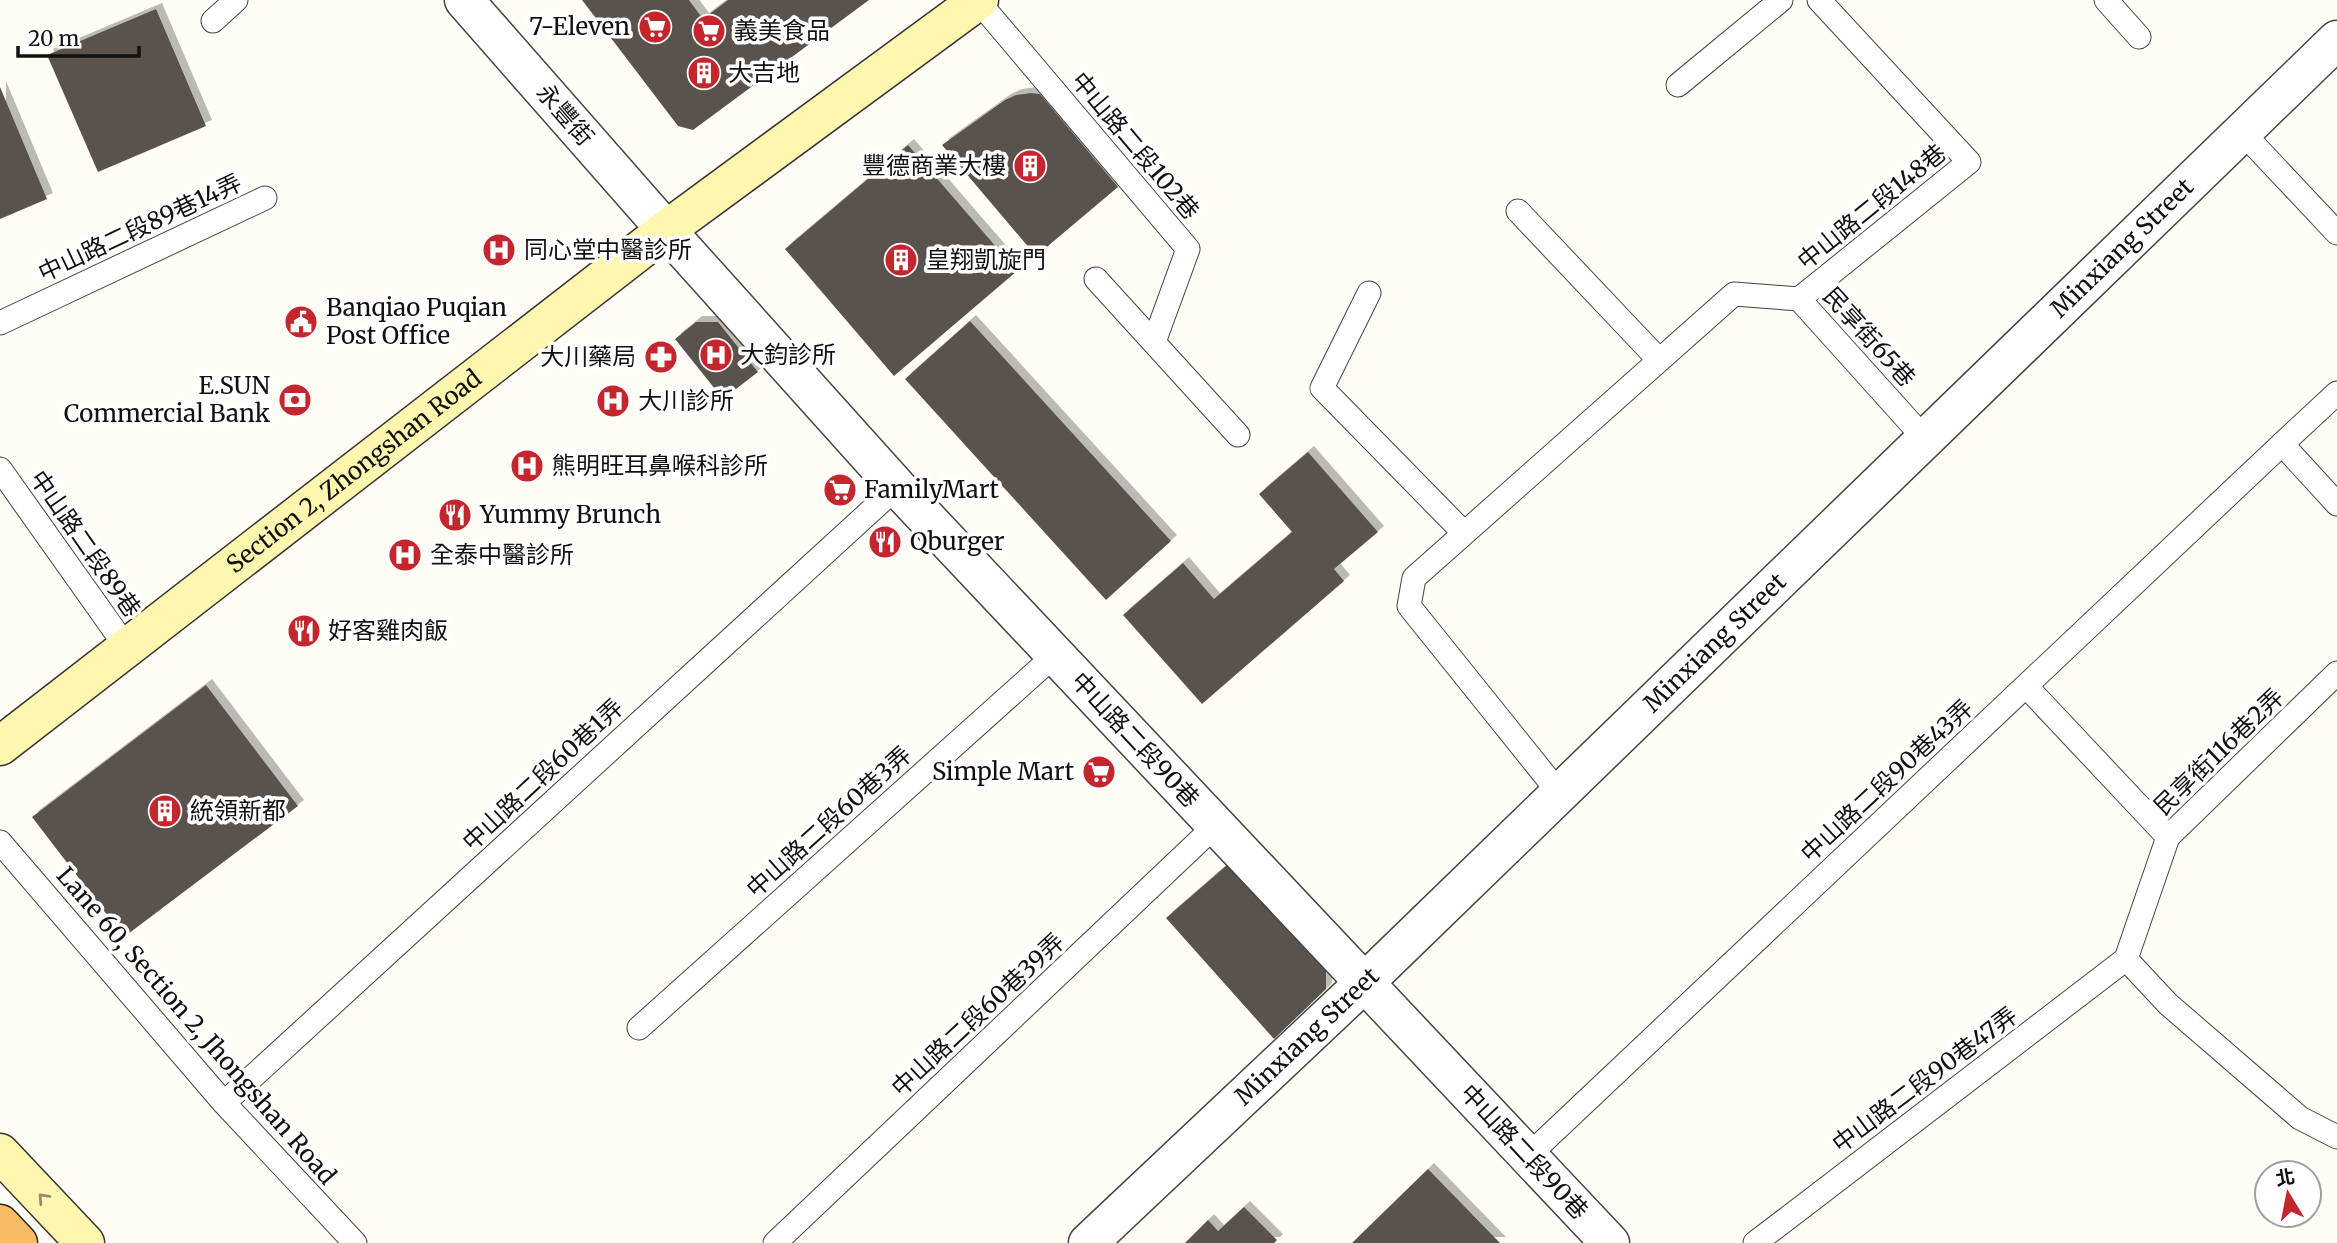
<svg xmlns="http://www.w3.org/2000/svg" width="2337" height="1243" font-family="Merriweather,'Noto Sans TC',serif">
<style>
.building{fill:#5a524d;filter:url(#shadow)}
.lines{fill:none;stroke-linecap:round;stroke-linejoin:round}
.service-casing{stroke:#444;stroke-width:25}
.minor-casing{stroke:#444;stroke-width:41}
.secondary-casing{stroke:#333;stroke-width:41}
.trunk-casing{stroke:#222;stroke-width:41}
.service{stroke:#fff;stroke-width:23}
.minor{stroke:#fff;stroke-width:38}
.secondary{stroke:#fff6b0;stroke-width:38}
.trunk{stroke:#f7bc64;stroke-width:38}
.oneway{stroke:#948f68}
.labels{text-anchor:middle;stroke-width:7;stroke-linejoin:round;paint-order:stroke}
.poi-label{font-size:24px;fill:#111;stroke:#fff;text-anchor:start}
.street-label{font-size:24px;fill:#111;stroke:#fff}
</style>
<defs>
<filter id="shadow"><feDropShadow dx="6" dy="-6" stdDeviation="0" flood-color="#0004"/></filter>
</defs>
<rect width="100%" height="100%" fill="#fffdf5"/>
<path class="building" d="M 582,0 L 689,0 L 703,19 L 728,0 L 869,0 L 693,130 L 678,126 Z
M 156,9 L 206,126 L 98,172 L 47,55 Z
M 0,87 L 47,199 L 0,219 Z
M 1031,93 L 1040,94 L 1118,187 L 1036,256 L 942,145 L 1005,100 L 1016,95 Z
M 908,145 L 1017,271 L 894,376 L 785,249 Z
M 970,321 L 1171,541 L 1106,600 L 905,379 Z
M 696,322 L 718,322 L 758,372 L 723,399 L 675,339 Z
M 1308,452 L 1378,532 L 1334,569 L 1344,581 L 1202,704 L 1123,615 L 1183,563 L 1214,599 L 1292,532 L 1259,494 Z
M 206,685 L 298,806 L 124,937 L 32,817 Z
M 1234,859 L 1326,957 L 1326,989 L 1274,1039 L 1166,918 Z
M 1428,1169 L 1500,1243 L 1352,1243 Z
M 1244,1207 L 1277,1240 L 1274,1243 L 1185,1243 L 1208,1220 L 1218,1231 Z"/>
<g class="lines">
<defs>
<path id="service" d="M 2106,0 L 2139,37
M 978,1 L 1188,249 L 1154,342
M 213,21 L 236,0
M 1678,85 L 1781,0
M 2242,132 L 2337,233
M 1518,211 L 1659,360
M 1096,279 L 1238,435
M 1369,293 L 1322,388 L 1464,533
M 1799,299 L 1969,162 L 1819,0
M 0,323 L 265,198
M 2337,393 L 2282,444 L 2337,504
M 0,469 L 127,648
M 2026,686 L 2168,837
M 1560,794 L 1409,606 L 1414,578 L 1734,294 L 1799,299 L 1925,439
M 0,842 L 224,1103 L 355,1243
M 2126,959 L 2168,837 L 2337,673
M 2126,959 L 2168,1004 L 2300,1118 L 2337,1137
M 639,1028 L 1055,655
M 224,1103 L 897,487
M 1528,1156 L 2282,444
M 775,1243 L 1216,825
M 1755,1243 L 2126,959"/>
<g id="minor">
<path d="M 464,0 L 666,230 L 897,487 L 1610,1243"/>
<path id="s1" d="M 1088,1243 L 1364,983 L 2337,40"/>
</g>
<g id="secondary">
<path id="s2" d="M 0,746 L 666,230 L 979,0"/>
<path d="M 0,1153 L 85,1243"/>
</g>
<path id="trunk" d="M 0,1224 L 18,1243"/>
</defs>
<use href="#service" class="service-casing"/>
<use href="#minor" class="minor-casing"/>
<use href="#secondary" class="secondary-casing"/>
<use href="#trunk" class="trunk-casing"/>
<use href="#service" class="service"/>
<use href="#minor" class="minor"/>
<use href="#secondary" class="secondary"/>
<use href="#trunk" class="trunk"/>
</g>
<defs><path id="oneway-chevron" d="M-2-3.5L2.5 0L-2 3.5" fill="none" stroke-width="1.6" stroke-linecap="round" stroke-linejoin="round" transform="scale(1.75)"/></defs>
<use class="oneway" href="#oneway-chevron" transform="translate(43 1198) rotate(-133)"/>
<defs>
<symbol id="supermarket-disc" viewBox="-11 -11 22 22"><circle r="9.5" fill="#c4262e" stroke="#fff"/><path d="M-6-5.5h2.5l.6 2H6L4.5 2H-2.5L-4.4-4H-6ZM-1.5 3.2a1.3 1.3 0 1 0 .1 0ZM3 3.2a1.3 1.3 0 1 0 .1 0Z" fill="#fff"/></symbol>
<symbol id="building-disc" viewBox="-11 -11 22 22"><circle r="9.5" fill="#c4262e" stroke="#fff"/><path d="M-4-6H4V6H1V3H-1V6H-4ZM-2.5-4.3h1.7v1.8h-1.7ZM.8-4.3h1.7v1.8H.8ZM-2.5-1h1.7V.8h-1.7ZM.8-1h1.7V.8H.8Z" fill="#fff"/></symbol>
<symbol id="hospital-disc" viewBox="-11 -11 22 22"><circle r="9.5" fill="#c4262e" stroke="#fff"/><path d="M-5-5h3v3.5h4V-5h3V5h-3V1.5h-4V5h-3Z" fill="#fff"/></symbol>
<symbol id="civic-disc" viewBox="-11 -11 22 22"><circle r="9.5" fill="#c4262e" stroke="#fff"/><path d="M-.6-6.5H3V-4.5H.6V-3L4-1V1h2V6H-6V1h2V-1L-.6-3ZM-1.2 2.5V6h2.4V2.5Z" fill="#fff"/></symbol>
<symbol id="pharmacy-disc" viewBox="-11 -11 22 22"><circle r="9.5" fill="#c4262e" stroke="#fff"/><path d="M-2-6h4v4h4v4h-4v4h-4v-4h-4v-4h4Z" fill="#fff"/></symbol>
<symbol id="bank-disc" viewBox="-11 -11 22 22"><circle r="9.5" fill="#c4262e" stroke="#fff"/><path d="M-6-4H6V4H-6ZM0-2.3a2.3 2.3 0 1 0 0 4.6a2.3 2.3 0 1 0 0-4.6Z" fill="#fff"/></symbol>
<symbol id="restaurant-disc" viewBox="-11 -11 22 22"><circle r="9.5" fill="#c4262e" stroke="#fff"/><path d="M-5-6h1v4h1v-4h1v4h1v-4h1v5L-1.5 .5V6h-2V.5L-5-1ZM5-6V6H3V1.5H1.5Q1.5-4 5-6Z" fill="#fff"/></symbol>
</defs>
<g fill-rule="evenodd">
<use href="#supermarket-disc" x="636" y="8" width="38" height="38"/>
<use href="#supermarket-disc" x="690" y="12" width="38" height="38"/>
<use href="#building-disc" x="685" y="54" width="38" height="38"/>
<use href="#building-disc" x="1011" y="147" width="38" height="38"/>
<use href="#hospital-disc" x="480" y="231" width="38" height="38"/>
<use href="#building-disc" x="882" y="241" width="38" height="38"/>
<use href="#civic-disc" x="282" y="303" width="38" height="38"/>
<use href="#hospital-disc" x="697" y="336" width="38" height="38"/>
<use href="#pharmacy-disc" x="642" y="338" width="38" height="38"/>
<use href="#bank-disc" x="276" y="381" width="38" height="38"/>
<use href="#hospital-disc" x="594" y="382" width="38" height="38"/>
<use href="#hospital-disc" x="508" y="447" width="38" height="38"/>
<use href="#supermarket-disc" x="821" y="471" width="38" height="38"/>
<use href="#restaurant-disc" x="436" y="496" width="38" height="38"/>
<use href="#restaurant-disc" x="866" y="523" width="38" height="38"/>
<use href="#hospital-disc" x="386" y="536" width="38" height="38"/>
<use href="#restaurant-disc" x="285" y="612" width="38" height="38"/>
<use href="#supermarket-disc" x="1080" y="753" width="38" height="38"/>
<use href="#building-disc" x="146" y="792" width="38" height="38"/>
</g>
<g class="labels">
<g class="poi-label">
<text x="630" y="35" text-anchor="end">7-Eleven</text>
<text x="734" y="39">義美食品</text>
<text x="728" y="81">大吉地</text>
<text x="1006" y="174" text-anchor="end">豐德商業大樓</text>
<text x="524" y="258">同心堂中醫診所</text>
<text x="926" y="268">皇翔凱旋門</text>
<text x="326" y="316">Banqiao Puqian<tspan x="326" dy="28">Post Office</tspan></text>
<text x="740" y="363">大鈞診所</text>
<text x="636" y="365" text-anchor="end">大川藥局</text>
<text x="270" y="394" text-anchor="end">E.SUN<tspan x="270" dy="28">Commercial Bank</tspan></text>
<text x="638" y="409">大川診所</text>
<text x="552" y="474">熊明旺耳鼻喉科診所</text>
<text x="864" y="498">FamilyMart</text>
<text x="480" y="523">Yummy Brunch</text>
<text x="910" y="550">Qburger</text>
<text x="430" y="563">全泰中醫診所</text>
<text x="328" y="639">好客雞肉飯</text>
<text x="1074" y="780" text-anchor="end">Simple Mart</text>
<text x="190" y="819">統領新都</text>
</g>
<g class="street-label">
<text transform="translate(565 115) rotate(49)" y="8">永豐街</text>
<text transform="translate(1135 146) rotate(50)" y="8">中山路二段102巷</text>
<text transform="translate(1872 207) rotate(-39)" y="8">中山路二段148巷</text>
<text transform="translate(140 228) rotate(-25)" y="8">中山路二段89巷14弄</text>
<text dy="8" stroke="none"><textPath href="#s1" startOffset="1435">Minxiang Street</textPath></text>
<text transform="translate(1869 337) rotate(48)" y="8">民享街65巷</text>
<text dy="8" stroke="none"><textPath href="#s2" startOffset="448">Section 2, Zhongshan Road</textPath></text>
<text transform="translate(85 544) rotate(55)" y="8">中山路二段89巷</text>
<text dy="8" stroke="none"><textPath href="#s1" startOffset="868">Minxiang Street</textPath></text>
<text transform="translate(1135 740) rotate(47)" y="8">中山路二段90巷</text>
<text transform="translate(2219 752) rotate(-44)" y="8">民享街116巷2弄</text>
<text transform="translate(543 775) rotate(-43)" y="8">中山路二段60巷1弄</text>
<text transform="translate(1887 781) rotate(-43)" y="8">中山路二段90巷43弄</text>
<text transform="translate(829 822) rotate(-42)" y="8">中山路二段60巷3弄</text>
<text transform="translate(978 1015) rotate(-43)" y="8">中山路二段60巷39弄</text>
<text transform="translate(196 1026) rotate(49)" y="8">Lane 60, Section 2, Jhongshan Road</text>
<text dy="8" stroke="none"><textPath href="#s1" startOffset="301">Minxiang Street</textPath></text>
<text transform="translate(1925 1080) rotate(-37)" y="8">中山路二段90巷47弄</text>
<text transform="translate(1524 1152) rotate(47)" y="8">中山路二段90巷</text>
</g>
</g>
<g transform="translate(2288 1194) rotate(350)"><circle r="33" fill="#ffffff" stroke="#a0a0a0" stroke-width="2"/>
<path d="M0-5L12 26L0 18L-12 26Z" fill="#c4262e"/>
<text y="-10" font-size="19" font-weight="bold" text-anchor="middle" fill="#111111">北</text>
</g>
<path d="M18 46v10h121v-10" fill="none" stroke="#111111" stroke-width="3.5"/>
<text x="28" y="46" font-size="21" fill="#111111" stroke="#ffffff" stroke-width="5" paint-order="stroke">20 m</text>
</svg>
